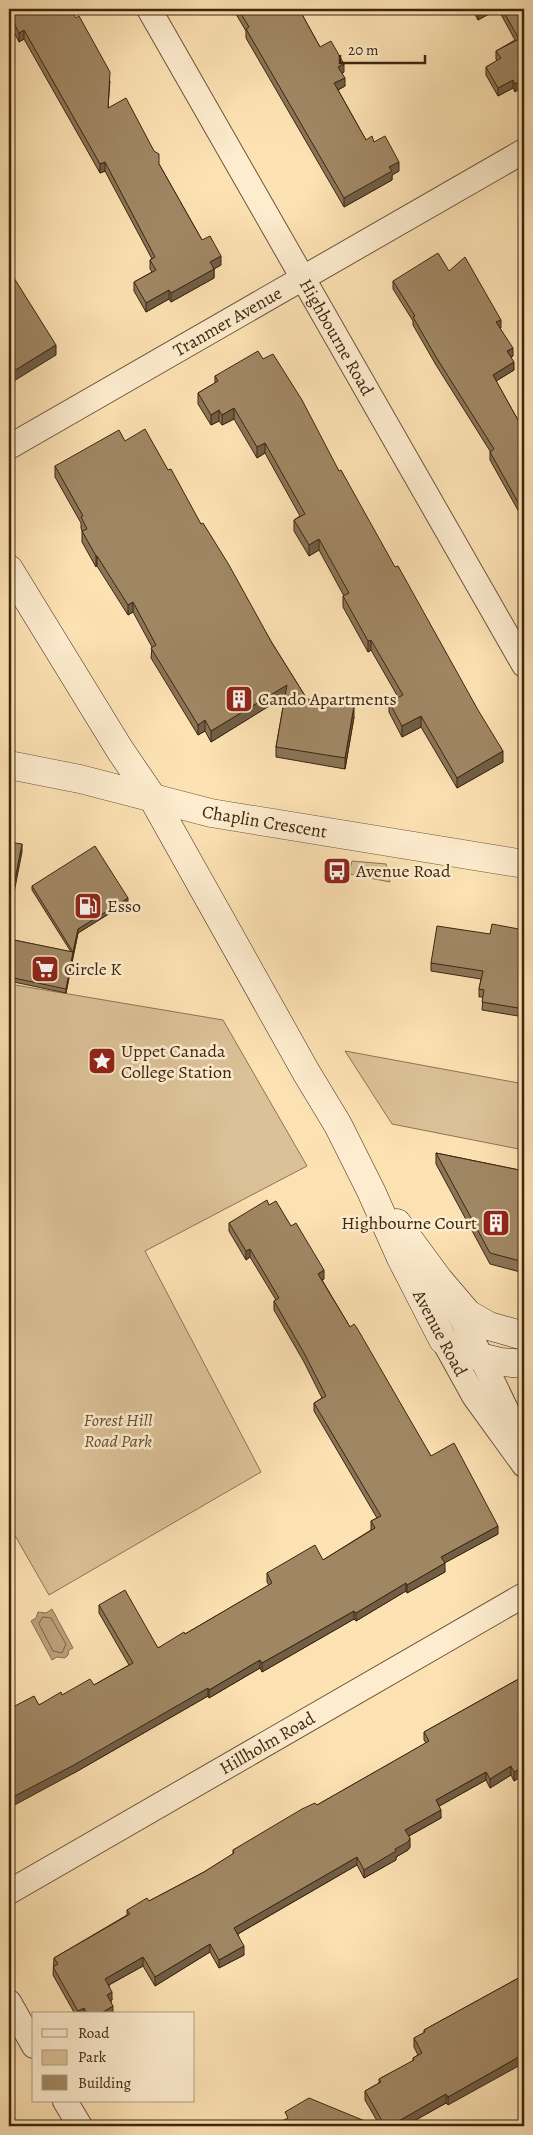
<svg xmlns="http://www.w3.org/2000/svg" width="533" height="2135" font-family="Alegreya,serif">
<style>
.green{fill:#dbc197;stroke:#8c7453}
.water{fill:#bba17b;stroke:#887050}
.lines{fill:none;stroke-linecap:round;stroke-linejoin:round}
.shore{stroke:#7c6445;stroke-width:1}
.minor-casing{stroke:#6c5538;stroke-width:26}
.tertiary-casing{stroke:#6c5538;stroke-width:29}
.secondary-casing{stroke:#3c260f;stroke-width:29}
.minor{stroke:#fdecce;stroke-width:24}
.tertiary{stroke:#fdecce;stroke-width:28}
.secondary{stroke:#fdecce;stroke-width:28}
.wall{fill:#8a7456;stroke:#3c260f}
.shaded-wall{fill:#705e46;stroke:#3c260f}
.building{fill:#a08764;stroke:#3c260f}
.labels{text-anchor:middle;stroke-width:5;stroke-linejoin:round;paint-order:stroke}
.street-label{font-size:18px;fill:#3c260f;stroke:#fdecce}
.poi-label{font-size:18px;fill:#3c260f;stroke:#fdecce;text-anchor:start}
.park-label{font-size:18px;font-style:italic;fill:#644d31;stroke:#fdecce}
</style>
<rect width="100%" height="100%" fill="#fce1b3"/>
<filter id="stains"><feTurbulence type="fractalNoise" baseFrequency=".004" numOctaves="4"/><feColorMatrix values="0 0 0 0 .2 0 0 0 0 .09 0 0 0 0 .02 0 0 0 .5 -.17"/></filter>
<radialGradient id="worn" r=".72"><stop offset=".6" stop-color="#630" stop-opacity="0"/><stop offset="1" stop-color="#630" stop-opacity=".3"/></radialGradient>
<path class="green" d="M 352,861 L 386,864 L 390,882 L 349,874 Z
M 9,984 L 223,1020 L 307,1166 L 145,1251 L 261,1472 L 49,1595 L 9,1525 Z
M 345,1051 L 524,1084 L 524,1150 L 392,1124 Z"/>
<path class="water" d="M 52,1609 L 73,1648 L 69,1650 L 68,1655 L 65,1658 L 57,1657 L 52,1660 L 31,1621 L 36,1618 L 38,1612 L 46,1613 Z"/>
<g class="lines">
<path class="shore" d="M 43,1617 L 51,1618 L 66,1644 L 62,1653 L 53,1651 L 39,1624 Z"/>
<defs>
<g id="minor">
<path id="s1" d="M 149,9 L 524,665"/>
<path id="s2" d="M 9,447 L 524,151"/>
<path d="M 451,1301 L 470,1334 L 524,1447"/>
<path d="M 443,1340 L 474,1396 L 524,1465"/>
<path id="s3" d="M 9,1892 L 524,1595"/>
<path d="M 9,2002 L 34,2046"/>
<path d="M 65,2101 L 80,2126"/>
</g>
<g id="tertiary">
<path id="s4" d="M 9,765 L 80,779 L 211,813 L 524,864"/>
</g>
<path id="secondary" d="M 9,569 L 120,750 L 152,797 L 306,1072 L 338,1125 L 371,1191 L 401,1258 L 443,1340 L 464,1353 L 501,1362 L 524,1364
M 397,1223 L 439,1280 L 468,1314 L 489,1326 L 524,1336"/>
</defs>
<use href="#minor" class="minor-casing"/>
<use href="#tertiary" class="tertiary-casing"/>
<use href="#secondary" class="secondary-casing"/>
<use href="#minor" class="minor"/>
<use href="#tertiary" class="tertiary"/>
<use href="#secondary" class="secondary"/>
</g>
<path class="wall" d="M 9,9 L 110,81 L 108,107 L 159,164 L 202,240 L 221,265 L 214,269 L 214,278 L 171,302 L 169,299 L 146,312 L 134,291 L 134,282 L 152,272 L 150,269 L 150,260 L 152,259 L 105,171 L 100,173 L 24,39 L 19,42 L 9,22 Z
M 233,9 L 299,9 L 320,47 L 344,72 L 342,73 L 345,86 L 338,90 L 366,140 L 374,142 L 399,171 L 392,175 L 392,180 L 344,207 L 246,38 L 246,31 Z
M 472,9 L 524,9 L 515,92 L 513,88 L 498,96 L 486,75 L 486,67 L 497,61 L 496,59 L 496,51 L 515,40 L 498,9 L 478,20 Z
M 449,271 L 501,328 L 500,328 L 513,356 L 511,357 L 514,370 L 496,381 L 524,431 L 524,521 L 490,460 L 490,451 L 436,365 L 413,325 L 413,321 L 393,289 L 393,281 Z
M 263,359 L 339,471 L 503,762 L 457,788 L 421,727 L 402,737 L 389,712 L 389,702 L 398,697 L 371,650 L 368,652 L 343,607 L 343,596 L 344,596 L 319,550 L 309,556 L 294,531 L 294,520 L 300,516 L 265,453 L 257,458 L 234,419 L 222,425 L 219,421 L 211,425 L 198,404 L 198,393 L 215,383 L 215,376 Z
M 125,441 L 168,470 L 272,643 L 307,699 L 354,717 L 345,769 L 276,757 L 276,747 L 285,696 L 211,742 L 205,731 L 198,735 L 151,658 L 152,647 L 133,612 L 128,615 L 97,566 L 96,567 L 82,542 L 82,531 L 81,528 L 81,523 L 55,477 L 55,466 Z
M 32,886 L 128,902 L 78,933 L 66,993 L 9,981 L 9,939 L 71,952 L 32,890 Z
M 524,930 L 524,1017 L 482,1010 L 483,997 L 479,997 L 479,989 L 481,979 L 431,971 L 431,963 L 490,934 Z
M 436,1153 L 524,1171 L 524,1273 L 490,1264 L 436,1164 Z
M 269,1205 L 291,1226 L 324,1279 L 322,1280 L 350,1327 L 431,1456 L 498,1534 L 444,1563 L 445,1572 L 407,1593 L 406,1591 L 356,1621 L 354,1619 L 262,1672 L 260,1668 L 209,1698 L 208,1696 L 74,1773 L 39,1705 L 62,1695 L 94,1685 L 129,1665 L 99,1613 L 99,1605 L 158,1648 L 185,1634 L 269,1585 L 267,1582 L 267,1573 L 323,1560 L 371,1530 L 371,1521 L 377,1518 L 314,1411 L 314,1403 L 322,1398 L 304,1362 L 274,1310 L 274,1301 L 276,1300 L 250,1257 L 246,1260 L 229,1231 L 229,1223 Z
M 524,1676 L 524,1775 L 514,1781 L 511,1775 L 490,1788 L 486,1780 L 439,1806 L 441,1818 L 409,1836 L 410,1847 L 408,1850 L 396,1857 L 396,1860 L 364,1878 L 357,1865 L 238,1934 L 244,1955 L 219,1968 L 210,1952 L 155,1986 L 143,1966 L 109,1985 L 112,2000 L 111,2001 L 113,2014 L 75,2014 L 53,1975 L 54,1958 L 127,1915 L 127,1910 L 149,1901 L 204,1872 L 233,1854 L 233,1850 L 317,1805 L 426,1743 L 424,1740 L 424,1732 Z
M 524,1975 L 448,2105 L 446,2103 L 405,2126 L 380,2126 L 365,2100 L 365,2091 L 379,2083 L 379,2079 L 413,2061 L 413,2058 L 418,2055 L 414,2047 L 414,2038 L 424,2033 L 424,2030 Z"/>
<path class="shaded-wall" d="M 484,9 L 498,9 L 478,20 L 478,12 Z
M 24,30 L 24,39 L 19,42 L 19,33 Z
M 344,64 L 344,72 L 338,76 L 338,67 Z
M 345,78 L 345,86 L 334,92 L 334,83 Z
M 524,78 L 524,86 L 515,92 L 515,84 Z
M 513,80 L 513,88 L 498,96 L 498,88 Z
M 105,162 L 105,171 L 100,173 L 100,164 Z
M 399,162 L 399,171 L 392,175 L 392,180 L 344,207 L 344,198 L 389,167 Z
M 11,255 L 11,264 L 9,265 L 9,256 Z
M 221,256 L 221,265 L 210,271 L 210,262 Z
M 214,269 L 214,278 L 171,302 L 171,293 Z
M 169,290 L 169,299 L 146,312 L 146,303 Z
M 501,320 L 501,328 L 496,330 L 496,322 Z
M 56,345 L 56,355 L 9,384 L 9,374 Z
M 513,348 L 513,356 L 507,360 L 507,351 Z
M 514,362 L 514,370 L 493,383 L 493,375 Z
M 234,408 L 234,419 L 222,425 L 222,415 Z
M 219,410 L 219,421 L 211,425 L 211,415 Z
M 265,443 L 265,453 L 257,458 L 257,447 Z
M 319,539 L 319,550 L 309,556 L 309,545 Z
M 96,556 L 97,556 L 97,566 L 96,567 Z
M 133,602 L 133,612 L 128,615 L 128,605 Z
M 371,640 L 371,650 L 368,652 L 368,641 Z
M 287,685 L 287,695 L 211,742 L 211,731 Z
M 354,706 L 354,717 L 345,769 L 345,758 Z
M 421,716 L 421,727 L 402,737 L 402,726 Z
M 205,720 L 205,731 L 198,735 L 198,725 Z
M 503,751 L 503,762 L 457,788 L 457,778 Z
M 22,844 L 22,852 L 10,913 L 10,905 Z
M 128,898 L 128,902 L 78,933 L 73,956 L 73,952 L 78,929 Z
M 73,952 L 73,956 L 66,993 L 66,989 Z
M 250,1249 L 250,1257 L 246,1260 L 246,1251 Z
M 324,1270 L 324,1279 L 318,1282 L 318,1274 Z
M 498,1526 L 498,1534 L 441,1565 L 441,1557 Z
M 445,1563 L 445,1572 L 407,1593 L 407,1585 Z
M 406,1583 L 406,1591 L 356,1621 L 356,1613 Z
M 354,1611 L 354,1619 L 262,1672 L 262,1663 Z
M 260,1660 L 260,1668 L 209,1698 L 209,1690 Z
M 208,1688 L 208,1696 L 74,1773 L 9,1808 L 9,1799 Z
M 511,1766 L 511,1775 L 490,1788 L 490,1779 Z
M 524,1767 L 524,1775 L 514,1781 L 514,1772 Z
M 486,1772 L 486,1780 L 436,1808 L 436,1800 Z
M 441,1810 L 441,1818 L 405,1838 L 405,1830 Z
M 410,1838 L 410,1847 L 408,1850 L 396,1857 L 396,1860 L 364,1878 L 364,1870 Z
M 357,1857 L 357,1865 L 234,1936 L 234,1928 Z
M 210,1944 L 210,1952 L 155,1986 L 155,1977 Z
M 244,1946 L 244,1955 L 219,1968 L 219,1960 Z
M 143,1957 L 143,1966 L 105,1987 L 105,1979 Z
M 112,1992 L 112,2000 L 107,2003 L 107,1995 Z
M 113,2006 L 113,2014 L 100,2014 Z
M 84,2008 L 84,2014 L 78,2014 L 78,2011 Z
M 524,2054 L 524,2063 L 448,2105 L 448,2097 Z
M 446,2094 L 446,2103 L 405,2126 L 390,2126 Z"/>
<path class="building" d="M 9,9 L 70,9 L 76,18 L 79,16 L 110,72 L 108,108 L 126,98 L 154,151 L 159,154 L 159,164 L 202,240 L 210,236 L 221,256 L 210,262 L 214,269 L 171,293 L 169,290 L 146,303 L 134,282 L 156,270 L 150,260 L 155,257 L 105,162 L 100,164 L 24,30 L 19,33 L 9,13 Z
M 238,9 L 299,9 L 320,47 L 331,41 L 344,64 L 338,67 L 345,78 L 334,83 L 366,140 L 372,136 L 374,142 L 385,136 L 399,162 L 389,167 L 392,171 L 344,198 L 246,29 L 249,27 Z
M 477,9 L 484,9 L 478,12 Z
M 502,9 L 524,9 L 524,78 L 515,84 L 513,80 L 498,88 L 486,67 L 501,58 L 496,51 L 519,39 Z
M 438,253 L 449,271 L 465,257 L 501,320 L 496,322 L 513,348 L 507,351 L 514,362 L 493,375 L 524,431 L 524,513 L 490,452 L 494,449 L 436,357 L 413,317 L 415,316 L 393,281 Z
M 9,270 L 56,345 L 9,374 Z
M 258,351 L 263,359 L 273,354 L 302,400 L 339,471 L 341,470 L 395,567 L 398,566 L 478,710 L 503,751 L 457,778 L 421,716 L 402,726 L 389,702 L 403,695 L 371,640 L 368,641 L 343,596 L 349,593 L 319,539 L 309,545 L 294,520 L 305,514 L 265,443 L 257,447 L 234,408 L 222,415 L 219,410 L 211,415 L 198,393 L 218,381 L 215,376 Z
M 145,429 L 168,470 L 171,469 L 201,524 L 203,523 L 229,565 L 272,643 L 307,699 L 354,706 L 345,758 L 276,747 L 287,685 L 211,731 L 205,720 L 198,725 L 151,648 L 156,645 L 133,602 L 128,605 L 97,556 L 96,556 L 82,531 L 87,529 L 81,517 L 83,516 L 55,466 L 119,430 L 125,441 Z
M 9,842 L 22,844 L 10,905 L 9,905 Z
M 95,846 L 128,898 L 78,929 L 73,952 L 32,886 Z
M 492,924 L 524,930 L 524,1009 L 482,1002 L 484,990 L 479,989 L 483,971 L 431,963 L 437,926 L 490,934 Z
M 9,939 L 73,952 L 66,989 L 9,977 Z
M 436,1153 L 524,1171 L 524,1262 L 490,1253 Z
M 267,1200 L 269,1205 L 276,1201 L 291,1226 L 296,1223 L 324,1270 L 318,1274 L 350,1327 L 354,1324 L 357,1328 L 431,1456 L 454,1443 L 498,1526 L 441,1557 L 445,1563 L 407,1585 L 406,1583 L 356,1613 L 354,1611 L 262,1663 L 260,1660 L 209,1690 L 208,1688 L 74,1765 L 9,1799 L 9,1709 L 34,1696 L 39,1705 L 61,1692 L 62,1695 L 90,1679 L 94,1685 L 133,1663 L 99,1605 L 125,1590 L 158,1648 L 184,1632 L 185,1634 L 272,1583 L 267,1573 L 315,1545 L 323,1560 L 375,1528 L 371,1521 L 381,1516 L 314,1403 L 326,1396 L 304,1353 L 274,1301 L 279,1298 L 250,1249 L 246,1251 L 229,1223 Z
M 524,1676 L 524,1767 L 514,1772 L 511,1766 L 490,1779 L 486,1772 L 436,1800 L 441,1810 L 405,1830 L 410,1838 L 408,1842 L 395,1849 L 396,1851 L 364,1870 L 357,1857 L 234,1928 L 244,1946 L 219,1960 L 210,1944 L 155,1977 L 143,1957 L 105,1979 L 112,1992 L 107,1995 L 113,2006 L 100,2014 L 87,2014 L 84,2008 L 78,2011 L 53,1967 L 58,1964 L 54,1958 L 130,1914 L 127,1910 L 147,1898 L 149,1901 L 204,1872 L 234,1853 L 233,1850 L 302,1809 L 315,1803 L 317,1805 L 429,1741 L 424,1732 Z
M 524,1975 L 524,2054 L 448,2097 L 446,2094 L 390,2126 L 385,2126 L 365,2091 L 381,2082 L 379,2079 L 414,2060 L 413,2058 L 422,2053 L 414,2038 L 425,2032 L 424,2030 Z
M 309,2098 L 377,2126 L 272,2126 L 288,2118 L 285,2112 Z"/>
<defs>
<symbol id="building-square" viewBox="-11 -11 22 22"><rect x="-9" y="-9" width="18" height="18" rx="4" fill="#8f2418" stroke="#fdecce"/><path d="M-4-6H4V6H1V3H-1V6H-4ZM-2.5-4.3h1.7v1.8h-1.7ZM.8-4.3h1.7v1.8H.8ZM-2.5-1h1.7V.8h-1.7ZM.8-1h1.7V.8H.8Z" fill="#fff"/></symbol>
<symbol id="bus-square" viewBox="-11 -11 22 22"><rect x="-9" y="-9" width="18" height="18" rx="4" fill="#8f2418" stroke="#fdecce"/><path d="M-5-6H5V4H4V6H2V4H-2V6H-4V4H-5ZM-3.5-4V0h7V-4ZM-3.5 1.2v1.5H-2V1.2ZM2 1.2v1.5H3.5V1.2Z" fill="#fff"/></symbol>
<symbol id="fuel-square" viewBox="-11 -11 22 22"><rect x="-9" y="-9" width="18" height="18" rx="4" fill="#8f2418" stroke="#fdecce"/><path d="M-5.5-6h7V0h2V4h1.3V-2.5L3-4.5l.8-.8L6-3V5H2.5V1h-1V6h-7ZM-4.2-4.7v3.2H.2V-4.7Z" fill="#fff"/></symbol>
<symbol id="supermarket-square" viewBox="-11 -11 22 22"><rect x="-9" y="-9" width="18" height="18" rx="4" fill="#8f2418" stroke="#fdecce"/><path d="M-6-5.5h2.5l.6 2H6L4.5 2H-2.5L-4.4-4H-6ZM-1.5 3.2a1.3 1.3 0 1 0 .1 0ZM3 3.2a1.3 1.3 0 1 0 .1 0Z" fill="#fff"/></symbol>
<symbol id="sight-square" viewBox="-11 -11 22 22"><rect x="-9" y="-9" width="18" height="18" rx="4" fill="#8f2418" stroke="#fdecce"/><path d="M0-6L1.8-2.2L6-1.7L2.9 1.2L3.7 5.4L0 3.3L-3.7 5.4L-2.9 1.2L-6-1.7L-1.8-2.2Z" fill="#fff"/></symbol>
</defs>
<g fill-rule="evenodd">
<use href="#building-square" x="223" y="683" width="32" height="32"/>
<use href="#bus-square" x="321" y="855" width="32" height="32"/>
<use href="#fuel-square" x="72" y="890" width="32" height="32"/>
<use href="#supermarket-square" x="29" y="953" width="32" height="32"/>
<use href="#sight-square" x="86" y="1045" width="32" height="32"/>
<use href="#building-square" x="480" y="1207" width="32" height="32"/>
</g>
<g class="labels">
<g class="street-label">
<text dy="6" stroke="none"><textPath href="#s2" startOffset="252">Tranmer Avenue</textPath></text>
<text dy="6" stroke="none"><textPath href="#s1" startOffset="378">Highbourne Road</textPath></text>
<text dy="6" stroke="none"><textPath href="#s4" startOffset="262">Chaplin Crescent</textPath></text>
<text transform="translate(440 1333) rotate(62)" y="6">Avenue Road</text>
<text dy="6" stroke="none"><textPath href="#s3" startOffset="298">Hillholm Road</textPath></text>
</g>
<g class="poi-label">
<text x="258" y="705">Cando Apartments</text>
<text x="356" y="877">Avenue Road</text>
<text x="107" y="912">Esso</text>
<text x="64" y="975">Circle K</text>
<text x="121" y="1057">Uppet Canada<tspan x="121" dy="21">College Station</tspan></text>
<text x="477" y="1229" text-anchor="end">Highbourne Court</text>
</g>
<g class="park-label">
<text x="118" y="1426">Forest Hill<tspan x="118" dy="21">Road Park</tspan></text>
</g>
</g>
<rect width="533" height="2135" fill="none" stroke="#fce1b3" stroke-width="30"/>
<rect x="10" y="10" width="513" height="2115" fill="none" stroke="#3c260f" stroke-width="2.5"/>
<rect x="15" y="15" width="503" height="2105" fill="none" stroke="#3c260f"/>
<rect x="32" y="2012" width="162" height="90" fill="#fdecce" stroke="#b09d82"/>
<rect x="42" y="2029" width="25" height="8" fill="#fdecce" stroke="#b09d82"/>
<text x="78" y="2038" font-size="15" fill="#3c260f">Road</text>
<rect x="42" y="2050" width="25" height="15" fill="#dbc197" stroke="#b09d82"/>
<text x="78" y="2062" font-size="15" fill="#3c260f">Park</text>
<rect x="42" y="2075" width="25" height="15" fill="#a08764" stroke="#b09d82"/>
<text x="78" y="2088" font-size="15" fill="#3c260f">Building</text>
<path d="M340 55v8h85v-8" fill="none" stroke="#3c260f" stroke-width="2.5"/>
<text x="348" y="55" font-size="15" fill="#3c260f" stroke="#fdecce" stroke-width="4" paint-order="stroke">20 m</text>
<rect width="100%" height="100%" filter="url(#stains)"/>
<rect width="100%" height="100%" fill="url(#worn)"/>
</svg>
